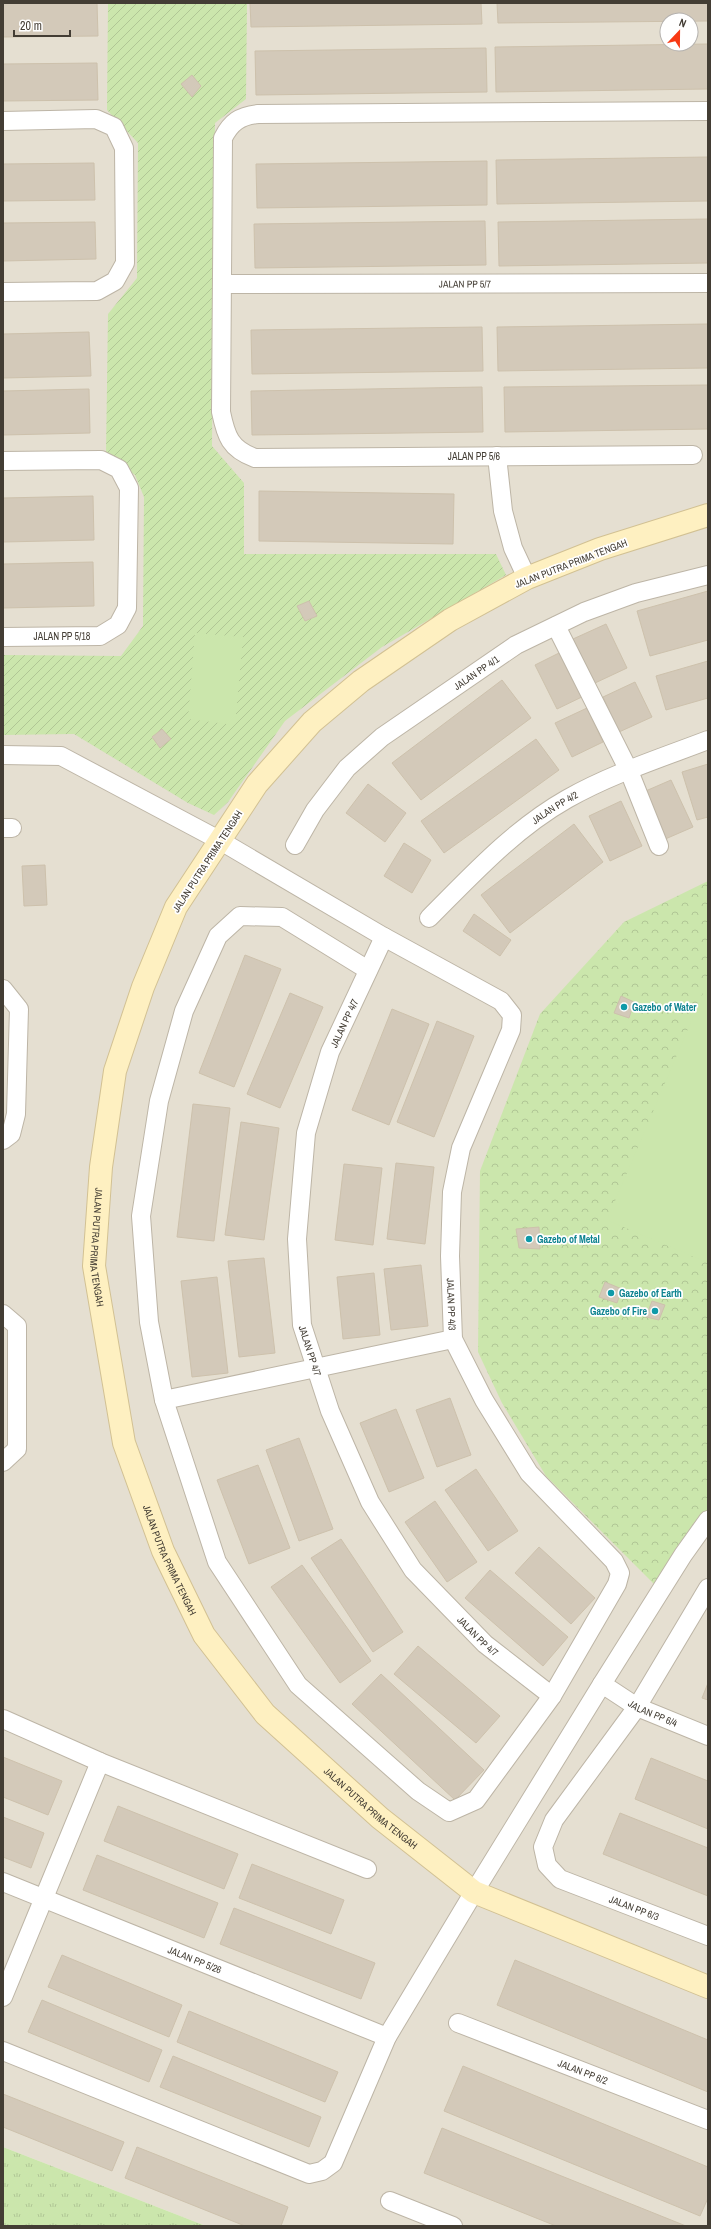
<svg xmlns="http://www.w3.org/2000/svg" width="711" height="2229" font-family="'Archivo Narrow',sans-serif">
<style>
.residential{fill:#e5dfd1;fill-rule:evenodd}
.grass{fill:url(#grass-tufts)}
.forest{fill:url(#forest-crowns)}
.garden{fill:url(#garden-furrows)}
.pitch{fill:#cbe6ac}
.building{fill:#d3c9b9;stroke:#cdc1ac}
.lines{fill:none;stroke-linecap:round;stroke-linejoin:round}
.street-casing{stroke:#bdb5a6;stroke-width:20}
.secondary-casing{stroke:#d2c193;stroke-width:24}
.street{stroke:#fff;stroke-width:18}
.secondary{stroke:#fef0c1;stroke-width:22}
.culture-dot{fill:#0f9aa8;stroke:#fff;stroke-width:1.5}
.labels{text-anchor:middle;stroke-width:3.5;stroke-linejoin:round;paint-order:stroke}
.street-label{font-size:10px;fill:#433d34;stroke:#fff}
.culture-label{font-size:10px;font-weight:bold;fill:#0d838f;stroke:#fff;text-anchor:start}
</style>
<defs>
<pattern id="grass-tufts" width="24" height="20" patternUnits="userSpaceOnUse"><rect width="24" height="20" fill="#cbe6ac"/><path d="M3 7l-1-3M5 7V3M7 7l1-3M15 17l-1-3M17 17v-4M19 17l1-3" fill="none" stroke="#b0c695"/></pattern>
<pattern id="forest-crowns" width="20" height="18" patternUnits="userSpaceOnUse"><rect width="20" height="18" fill="#cbe6ac"/><path d="M2 6a3 3 0 1 1 6 0M12 15a3 3 0 1 1 6 0" fill="none" stroke="#b0c695"/></pattern>
<pattern id="garden-furrows" width="10" height="10" patternUnits="userSpaceOnUse"><rect width="10" height="10" fill="#cbe6ac"/><path d="M-1 1l2-2M0 10L10 0M9 11l2-2" fill="none" stroke="#b0c695"/></pattern>
</defs>
<rect width="100%" height="100%" fill="#f1ede3"/>
<path class="residential" d="M 3,3 L 708,3 L 708,2226 L 206,2226 L 3,2147 ZM 667,20 L 691,20 L 691,44 L 667,44 Z"/>
<path class="grass" d="M 3,2147 L 206,2226 L 3,2226 Z"/>
<path class="forest" d="M 708,881 L 708,1517 L 657,1587 L 546,1476 L 502,1403 L 478,1352 L 480,1171 L 540,1014 L 624,922 Z"/>
<path class="garden" d="M 108,3 L 247,3 L 246,99 L 215,123 L 212,446 L 244,483 L 244,554 L 496,554 L 506,575 L 382,647 L 285,721 L 228,802 L 214,815 L 188,803 L 74,734 L 3,735 L 3,655 L 121,656 L 143,626 L 144,497 L 135,475 L 106,454 L 108,314 L 137,278 L 138,143 L 107,110 Z"/>
<path class="pitch" d="M 195,633 L 243,637 L 235,725 L 188,719 Z
M 704,991 L 708,993 L 708,1263 L 607,1220 Z"/>
<path class="building" d="M 3,3 L 97,3 L 98,36 L 3,37 Z
M 250,3 L 481,3 L 482,24 L 251,27 Z
M 497,3 L 708,3 L 708,21 L 498,23 Z
M 708,44 L 708,89 L 496,92 L 495,47 Z
M 486,48 L 487,92 L 256,95 L 255,51 Z
M 97,63 L 98,100 L 3,101 L 3,64 Z
M 192,75 L 201,86 L 192,97 L 181,84 Z
M 708,157 L 708,201 L 497,204 L 496,160 Z
M 487,161 L 487,205 L 257,208 L 256,164 Z
M 94,163 L 95,200 L 3,201 L 3,164 Z
M 708,219 L 708,263 L 499,266 L 498,222 Z
M 485,221 L 486,265 L 255,268 L 254,224 Z
M 95,222 L 96,259 L 3,261 L 3,223 Z
M 708,324 L 708,368 L 498,371 L 497,327 Z
M 482,327 L 483,371 L 252,374 L 251,330 Z
M 89,332 L 91,376 L 3,378 L 3,334 Z
M 708,385 L 708,429 L 505,432 L 504,387 Z
M 482,387 L 483,432 L 252,435 L 251,391 Z
M 89,389 L 90,433 L 3,435 L 3,391 Z
M 259,491 L 454,494 L 453,544 L 259,541 Z
M 93,496 L 94,540 L 3,542 L 3,498 Z
M 93,562 L 94,606 L 3,608 L 3,564 Z
M 708,591 L 708,640 L 650,656 L 637,611 Z
M 309,601 L 317,616 L 305,621 L 297,606 Z
M 606,624 L 627,668 L 595,683 L 573,639 Z
M 565,650 L 588,694 L 557,709 L 535,665 Z
M 708,661 L 708,698 L 666,710 L 656,676 Z
M 502,680 L 531,718 L 421,800 L 392,763 Z
M 635,682 L 652,717 L 619,732 L 603,697 Z
M 587,708 L 603,742 L 572,757 L 555,723 Z
M 162,729 L 171,739 L 160,748 L 152,737 Z
M 536,739 L 559,770 L 444,853 L 421,821 Z
M 708,764 L 708,817 L 697,820 L 682,772 Z
M 671,780 L 693,827 L 663,840 L 641,793 Z
M 368,784 L 406,813 L 385,842 L 346,813 Z
M 621,801 L 642,846 L 610,861 L 589,816 Z
M 574,824 L 603,862 L 510,933 L 481,895 Z
M 404,843 L 431,860 L 412,893 L 384,876 Z
M 45,865 L 47,905 L 24,906 L 22,866 Z
M 474,914 L 511,940 L 500,956 L 463,931 Z
M 245,955 L 281,969 L 234,1087 L 199,1073 Z
M 290,993 L 323,1007 L 280,1108 L 247,1094 Z
M 621,996 L 634,1002 L 629,1018 L 614,1013 Z
M 392,1009 L 429,1024 L 389,1125 L 352,1110 Z
M 437,1021 L 474,1036 L 434,1137 L 397,1122 Z
M 193,1104 L 230,1108 L 214,1241 L 177,1237 Z
M 241,1122 L 279,1128 L 264,1240 L 225,1235 Z
M 396,1163 L 434,1167 L 425,1244 L 387,1239 Z
M 344,1164 L 382,1168 L 373,1245 L 335,1240 Z
M 539,1227 L 540,1249 L 519,1248 L 516,1229 Z
M 264,1258 L 275,1353 L 239,1357 L 228,1261 Z
M 421,1265 L 428,1326 L 391,1330 L 384,1269 Z
M 374,1273 L 380,1335 L 343,1339 L 337,1277 Z
M 217,1277 L 228,1373 L 192,1377 L 181,1281 Z
M 605,1282 L 622,1289 L 617,1303 L 599,1297 Z
M 652,1301 L 665,1305 L 659,1320 L 646,1317 Z
M 450,1398 L 471,1455 L 437,1467 L 416,1410 Z
M 396,1409 L 424,1478 L 389,1492 L 360,1423 Z
M 299,1438 L 333,1529 L 299,1541 L 266,1450 Z
M 258,1465 L 290,1548 L 249,1564 L 217,1480 Z
M 476,1469 L 518,1531 L 488,1551 L 445,1490 Z
M 435,1501 L 477,1562 L 447,1582 L 405,1522 Z
M 341,1539 L 403,1632 L 373,1652 L 311,1558 Z
M 539,1547 L 595,1598 L 571,1624 L 515,1573 Z
M 302,1565 L 371,1661 L 340,1683 L 271,1587 Z
M 490,1570 L 568,1637 L 543,1666 L 465,1598 Z
M 418,1646 L 500,1716 L 476,1743 L 394,1674 Z
M 381,1674 L 484,1770 L 455,1800 L 352,1704 Z
M 708,1683 L 708,1700 L 702,1698 Z
M 3,1757 L 62,1781 L 48,1815 L 3,1797 Z
M 651,1758 L 708,1781 L 708,1829 L 635,1799 Z
M 118,1806 L 238,1854 L 224,1889 L 104,1841 Z
M 620,1813 L 708,1848 L 708,1896 L 603,1854 Z
M 3,1817 L 44,1833 L 31,1868 L 3,1857 Z
M 97,1855 L 218,1903 L 204,1938 L 83,1890 Z
M 252,1864 L 344,1900 L 331,1934 L 239,1898 Z
M 234,1908 L 375,1963 L 361,1999 L 220,1944 Z
M 62,1955 L 182,2005 L 169,2037 L 48,1987 Z
M 515,1960 L 708,2040 L 708,2092 L 497,2005 Z
M 42,2000 L 162,2050 L 149,2082 L 28,2032 Z
M 189,2011 L 338,2072 L 325,2102 L 177,2042 Z
M 173,2056 L 321,2117 L 309,2147 L 160,2087 Z
M 463,2066 L 708,2167 L 708,2198 L 700,2216 L 444,2111 Z
M 3,2094 L 124,2142 L 112,2171 L 3,2127 Z
M 442,2128 L 686,2226 L 556,2226 L 424,2173 Z
M 137,2147 L 288,2207 L 281,2226 L 245,2226 L 125,2178 Z"/>
<g class="lines">
<defs>
<g id="street">
<path d="M 3,121 L 96,119 L 114,127 L 124,148 L 125,263 L 115,281 L 97,291 L 3,292"/>
<path id="s1" d="M 222,284 L 708,283"/>
<path d="M 693,455 L 255,458 C 230,449 226,436 221,412 L 223,138 C 231,122 240,116 258,114 L 708,111"/>
<path d="M 497,456 L 503,511 L 513,548 L 527,578"/>
<path d="M 3,461 L 101,460 L 119,469 L 129,488 L 127,608 L 118,625 L 100,636 L 3,637"/>
<path d="M 556,626 L 629,771 L 659,846"/>
<path id="s2" d="M 3,755 L 61,756 L 219,840 L 384,937 L 501,1001 L 512,1015 L 511,1030 L 461,1148 L 452,1192 L 450,1256 L 453,1339 L 484,1400 L 529,1473 L 614,1561 L 620,1573 L 617,1584 L 552,1696 L 476,1800 L 449,1812 L 418,1791 L 298,1685 L 217,1562 L 164,1400 L 149,1322 L 141,1216 L 159,1101 L 184,1011 L 218,936 L 240,916 L 282,917 L 368,970"/>
<path d="M 3,828 L 12,828"/>
<path id="s3" d="M 295,845 L 315,810 L 347,768 L 382,737 L 516,645 L 584,612 L 636,593 L 708,575"/>
<path id="s4" d="M 429,918 C 472,875 514,829 567,799 C 611,774 661,758 708,740"/>
<path id="s5" d="M 384,937 L 330,1052 L 306,1133 L 297,1239 L 302,1325 L 330,1411 L 370,1502 L 413,1570 L 485,1644 L 552,1696"/>
<path d="M 3,989 L 19,1009 L 16,1114 L 11,1134 L 3,1140"/>
<path d="M 3,1314 L 17,1326 L 17,1449 L 3,1462"/>
<path d="M 164,1400 L 453,1339"/>
<path id="s6" d="M 708,1588 L 637,1707 L 554,1820 L 543,1847 L 547,1865 L 560,1879 L 708,1936"/>
<path id="s7" d="M 602,1684 L 637,1707 L 708,1736"/>
<path d="M 3,1719 L 100,1762 L 367,1869"/>
<path id="s8" d="M 3,1882 L 387,2037"/>
<path d="M 3,1997 L 100,1762"/>
<path id="s9" d="M 458,2023 L 708,2120"/>
<path d="M 3,2051 L 309,2174 L 322,2171 L 333,2163 L 387,2037 L 474,1892 L 602,1684 L 683,1555 L 708,1520"/>
<path d="M 390,2201 L 453,2226"/>
</g>
<g id="secondary">
<path id="s10" d="M 708,515 L 600,549 L 527,578 L 450,620 L 361,681 L 312,722 L 257,784 L 176,907 L 143,987 L 115,1071 L 101,1167 L 94,1266 L 124,1443 L 163,1551 L 204,1635 L 265,1714 L 380,1818 L 474,1892 L 708,1987"/>
</g>
</defs>
<use href="#street" class="street-casing"/>
<use href="#secondary" class="secondary-casing"/>
<use href="#street" class="street"/>
<use href="#secondary" class="secondary"/>
</g>
<g class="culture-dot">
<circle cx="624" cy="1007" r="4"/>
<circle cx="529" cy="1239" r="4"/>
<circle cx="611" cy="1293" r="4"/>
<circle cx="655" cy="1311" r="4"/>
</g>
<g class="labels">
<g class="street-label">
<text dy="4" stroke="none"><textPath href="#s1" startOffset="243">JALAN PP 5/7</textPath></text>
<text x="474" y="460">JALAN PP 5/6</text>
<text transform="translate(571 563) rotate(-21)" y="4">JALAN PUTRA PRIMA TENGAH</text>
<text x="62" y="640">JALAN PP 5/18</text>
<text dy="4" stroke="none"><textPath href="#s3" startOffset="254">JALAN PP 4/1</textPath></text>
<text dy="4" stroke="none"><textPath href="#s4" startOffset="168">JALAN PP 4/2</textPath></text>
<text transform="translate(207 861) rotate(-57)" y="4">JALAN PUTRA PRIMA TENGAH</text>
<text transform="translate(344 1023) rotate(-65)" y="4">JALAN PP 4/7</text>
<text dy="4" stroke="none"><textPath href="#s10" startOffset="1034">JALAN PUTRA PRIMA TENGAH</textPath></text>
<text dy="4" stroke="none"><textPath href="#s2" startOffset="880">JALAN PP 4/3</textPath></text>
<text dy="4" stroke="none"><textPath href="#s5" startOffset="431">JALAN PP 4/7</textPath></text>
<text dy="4" stroke="none"><textPath href="#s10" startOffset="1358">JALAN PUTRA PRIMA TENGAH</textPath></text>
<text dy="4" stroke="none"><textPath href="#s5" startOffset="767">JALAN PP 4/7</textPath></text>
<text dy="4" stroke="none"><textPath href="#s7" startOffset="59">JALAN PP 6/4</textPath></text>
<text dy="4" stroke="none"><textPath href="#s10" startOffset="1682">JALAN PUTRA PRIMA TENGAH</textPath></text>
<text dy="4" stroke="none"><textPath href="#s6" startOffset="425">JALAN PP 6/3</textPath></text>
<text dy="4" stroke="none"><textPath href="#s8" startOffset="207">JALAN PP 5/26</textPath></text>
<text dy="4" stroke="none"><textPath href="#s9" startOffset="134">JALAN PP 6/2</textPath></text>
</g>
<g class="culture-label">
<text x="632" y="1011">Gazebo of Water</text>
<text x="537" y="1243">Gazebo of Metal</text>
<text x="619" y="1297">Gazebo of Earth</text>
<text x="647" y="1315" text-anchor="end">Gazebo of Fire</text>
</g>
</g>
<rect width="711" height="2229" fill="none" stroke="#433d34" stroke-width="8"/>
<g transform="translate(679 32) rotate(22)"><circle r="19" fill="#ffffff" stroke="#b4b1ae"/>
<path d="M0-3L7 15L0 10L-7 15Z" fill="#f83914"/>
<text y="-6" font-size="11" font-weight="bold" text-anchor="middle" fill="#433d34">N</text>
</g>
<path d="M14 30v6h56v-6" fill="none" stroke="#433d34" stroke-width="2"/>
<text x="20" y="30" font-size="12" fill="#433d34" stroke="#ffffff" stroke-width="3" paint-order="stroke">20 m</text>
</svg>
